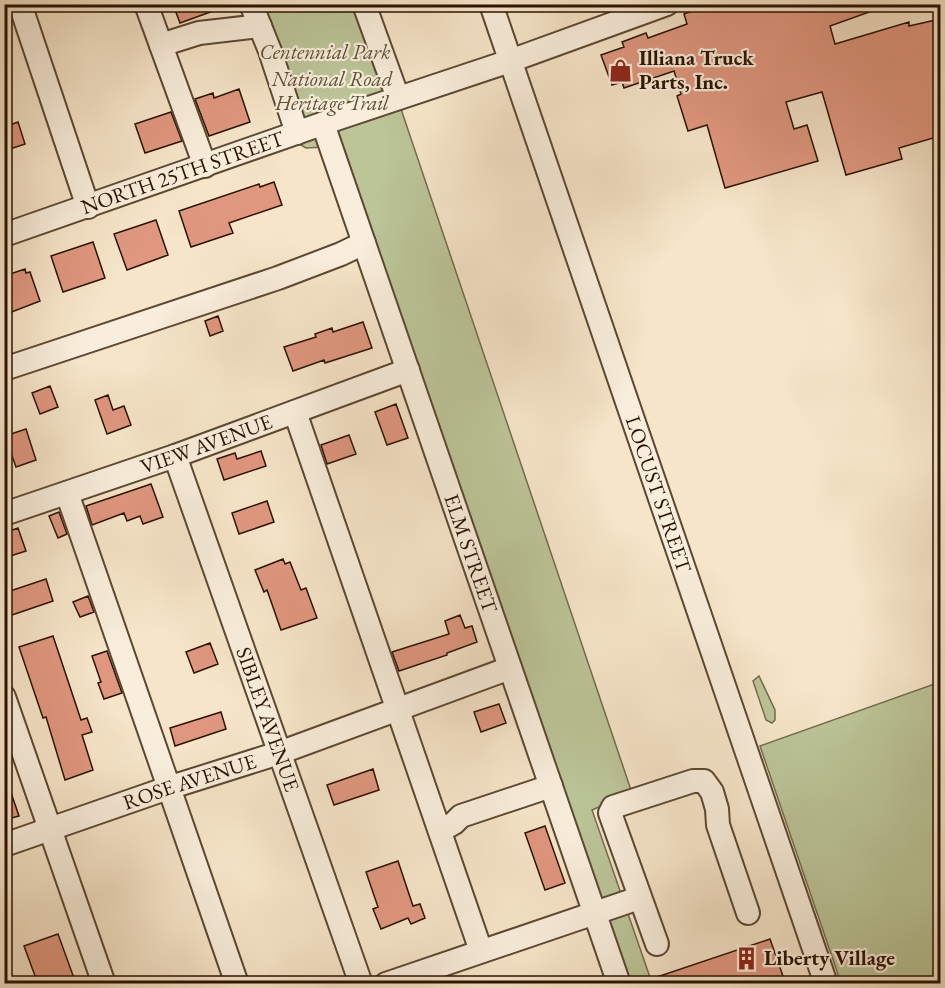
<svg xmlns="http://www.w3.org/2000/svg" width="945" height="988" font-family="'EB Garamond',serif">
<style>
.green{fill:#bbc598;stroke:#726c4c;stroke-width:1.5}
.building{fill:#e0977f;stroke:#291300;stroke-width:1.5}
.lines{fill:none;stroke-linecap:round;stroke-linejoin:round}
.minor-casing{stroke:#5c4832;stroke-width:26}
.minor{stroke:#f9eedc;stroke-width:22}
.labels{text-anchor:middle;stroke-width:4.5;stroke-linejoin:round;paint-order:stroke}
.park-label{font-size:21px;font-style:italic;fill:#5c5135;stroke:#f9eedc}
.poi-label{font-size:21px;font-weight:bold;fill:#291300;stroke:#f9eedc;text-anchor:start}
.street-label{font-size:21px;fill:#291300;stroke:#f9eedc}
</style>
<rect width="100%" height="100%" fill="#f6e5c9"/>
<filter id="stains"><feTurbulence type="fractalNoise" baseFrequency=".00333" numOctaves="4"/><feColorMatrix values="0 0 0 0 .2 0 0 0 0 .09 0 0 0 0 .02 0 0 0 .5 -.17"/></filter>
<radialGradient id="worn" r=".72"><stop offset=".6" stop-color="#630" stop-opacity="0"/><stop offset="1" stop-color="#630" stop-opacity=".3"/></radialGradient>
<path class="green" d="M 251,5 L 360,5 L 401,109 L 632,793 L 592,810 L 652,983 L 619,983 L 323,147 L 306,148 L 291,139 Z
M 759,676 L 775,710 L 775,720 L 772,723 L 766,720 L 753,681 Z
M 940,682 L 940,983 L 841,983 L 760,746 Z"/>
<path class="building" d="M 180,4 L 226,4 L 227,6 L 180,23 L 174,7 Z
M 710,4 L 886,4 L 886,6 L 830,26 L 835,44 L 909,22 L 909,26 L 940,19 L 940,136 L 899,148 L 902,159 L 846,175 L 822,92 L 786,102 L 794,129 L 807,125 L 818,161 L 725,188 L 707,125 L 688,131 L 677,96 L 681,94 L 674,71 L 624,88 L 622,82 L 612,85 L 601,55 L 624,47 L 622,42 L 646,33 L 648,38 L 687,24 L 684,14 Z
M 239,89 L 250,122 L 209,136 L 195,99 L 213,93 L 214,98 Z
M 171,112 L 182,141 L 145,153 L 135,124 Z
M 18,122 L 25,144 L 4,151 L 4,127 Z
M 274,182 L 282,205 L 229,223 L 233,233 L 191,247 L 179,211 L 259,184 L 260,187 Z
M 156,220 L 168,255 L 127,270 L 114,234 Z
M 93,242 L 105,278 L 63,292 L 51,256 Z
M 25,269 L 26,273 L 30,272 L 40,301 L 4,315 L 4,276 Z
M 218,316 L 223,331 L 210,336 L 205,321 Z
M 363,322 L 372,348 L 325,363 L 324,360 L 293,371 L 284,347 L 316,337 L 315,334 L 332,328 L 333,332 Z
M 50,386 L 58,407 L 40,414 L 32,393 Z
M 108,395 L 113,410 L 124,406 L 131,425 L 107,434 L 95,400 Z
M 396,404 L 408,438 L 387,445 L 375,412 Z
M 26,429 L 36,460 L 16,467 L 5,436 Z
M 349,435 L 356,454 L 327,464 L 321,445 Z
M 261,451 L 266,466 L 224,480 L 217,459 L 235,453 L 237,459 Z
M 151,484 L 163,517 L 143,524 L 140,516 L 127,521 L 124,513 L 92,525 L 86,506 Z
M 267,501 L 274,522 L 239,534 L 232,513 Z
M 59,512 L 67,534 L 58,538 L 49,516 Z
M 18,528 L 26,551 L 4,558 L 4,533 Z
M 283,559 L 285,564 L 290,562 L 301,590 L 306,588 L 317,618 L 281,630 L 267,590 L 264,592 L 255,570 Z
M 46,579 L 53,601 L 9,616 L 4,603 L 4,593 Z
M 88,596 L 94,612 L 80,617 L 73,602 Z
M 460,615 L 465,628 L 472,626 L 477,642 L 447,653 L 447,655 L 399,671 L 392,652 L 449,634 L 445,621 Z
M 53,636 L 81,720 L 87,718 L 92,732 L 82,735 L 93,770 L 65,780 L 46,717 L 43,718 L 19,647 Z
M 210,643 L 218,664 L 194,673 L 186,652 Z
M 107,651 L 122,693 L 104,699 L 98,683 L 101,682 L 92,656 Z
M 499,704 L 506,723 L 481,732 L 474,712 Z
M 221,712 L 226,729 L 175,746 L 170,728 Z
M 373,769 L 379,790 L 334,805 L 327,785 Z
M 4,781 L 7,781 L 19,816 L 4,820 Z
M 545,826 L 565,883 L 545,890 L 525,833 Z
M 398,861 L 413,906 L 420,904 L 425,918 L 411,924 L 408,918 L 381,929 L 373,909 L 378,907 L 366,872 Z
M 58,934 L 75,981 L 68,984 L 38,984 L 24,946 Z
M 770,939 L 784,979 L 771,984 L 646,984 L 645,981 Z"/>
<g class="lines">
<defs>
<g id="minor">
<path d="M 20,4 L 88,207"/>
<path d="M 146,4 L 205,166"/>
<path d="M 251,4 L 270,51 L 297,133"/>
<path d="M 364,4 L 398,98"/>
<path id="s1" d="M 491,4 L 826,984"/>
<path d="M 161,45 L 199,33 L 260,26"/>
<path id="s2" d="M 323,124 L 619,984"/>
<path id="s3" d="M 4,235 L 336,119 L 510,61 L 667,4"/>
<path d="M 4,369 L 278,278 L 341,254 L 364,243"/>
<path d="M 295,412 L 481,951"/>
<path id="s4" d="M 175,456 L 361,984"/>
<path d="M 67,493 L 237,984"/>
<path id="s5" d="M 4,514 L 175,456 L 408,370"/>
<path d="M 4,697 L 104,984"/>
<path d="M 440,831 L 454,823 L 461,816 L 551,786"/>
<path id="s6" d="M 4,845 L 168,788 L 279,753 L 510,668"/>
<path d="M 657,944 L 610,813 L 613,807 L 693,781 L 704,781 L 712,792 L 717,809 L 718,825 L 748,913"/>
<path d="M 386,984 L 639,898"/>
</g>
</defs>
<use href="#minor" class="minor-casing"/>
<use href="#minor" class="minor"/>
</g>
<defs>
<symbol id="shop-bare" viewBox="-9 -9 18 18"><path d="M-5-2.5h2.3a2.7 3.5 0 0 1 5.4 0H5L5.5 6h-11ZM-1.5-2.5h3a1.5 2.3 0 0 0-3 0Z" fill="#8f2418" stroke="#f9eedc" stroke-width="2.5" paint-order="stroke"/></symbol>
<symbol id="building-bare" viewBox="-9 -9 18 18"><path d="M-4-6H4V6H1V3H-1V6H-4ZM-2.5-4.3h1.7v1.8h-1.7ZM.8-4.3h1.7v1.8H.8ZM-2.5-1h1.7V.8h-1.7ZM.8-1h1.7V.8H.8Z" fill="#8f2418" stroke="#f9eedc" stroke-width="2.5" paint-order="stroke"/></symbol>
</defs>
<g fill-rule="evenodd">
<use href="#shop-bare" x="604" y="54" width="33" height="33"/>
<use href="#building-bare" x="730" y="942" width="33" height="33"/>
</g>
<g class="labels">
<g class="park-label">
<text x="325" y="59">Centennial Park</text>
<text x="332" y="86">National Road<tspan x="332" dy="24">Heritage Trail</tspan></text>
</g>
<g class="poi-label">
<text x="639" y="65">Illiana Truck<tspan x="639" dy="24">Parts, Inc.</tspan></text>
<text x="764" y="965">Liberty Village</text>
</g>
<g class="street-label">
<text dy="7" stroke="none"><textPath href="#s3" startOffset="189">NORTH 25TH STREET</textPath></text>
<text dy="7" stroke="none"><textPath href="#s5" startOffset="214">VIEW AVENUE</textPath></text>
<text dy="7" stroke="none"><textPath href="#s1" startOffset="518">LOCUST STREET</textPath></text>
<text dy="7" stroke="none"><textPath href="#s2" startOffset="454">ELM STREET</textPath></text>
<text dy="7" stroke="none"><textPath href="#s4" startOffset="279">SIBLEY AVENUE</textPath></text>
<text dy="7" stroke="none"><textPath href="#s6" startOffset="196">ROSE AVENUE</textPath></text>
</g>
</g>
<rect width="945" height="988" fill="none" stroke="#f6e5c9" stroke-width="24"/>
<rect x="6" y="6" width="933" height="976" fill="none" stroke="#291300" stroke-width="3"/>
<rect x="12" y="12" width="921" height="964" fill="none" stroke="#291300" stroke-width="1.5"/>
<rect width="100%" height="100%" filter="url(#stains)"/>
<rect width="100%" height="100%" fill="url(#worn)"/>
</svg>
